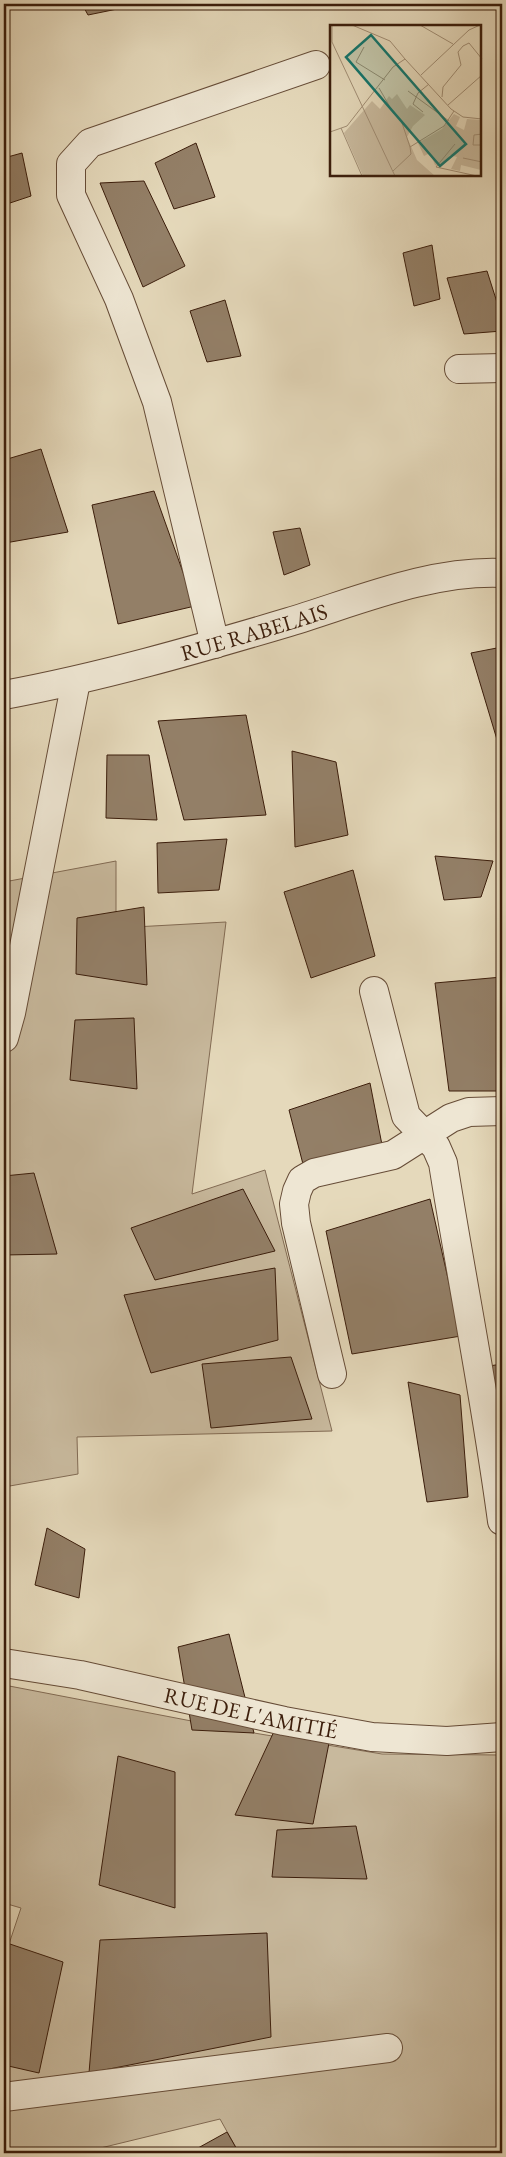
<svg xmlns="http://www.w3.org/2000/svg" width="506" height="2157" font-family="'EB Garamond',serif">
<style>
.green{fill:#c8b99d;stroke:#826b54}
.building{fill:#937f67;stroke:#3b1d0b}
.lines{fill:none;stroke-linecap:round;stroke-linejoin:round}
.minor-casing{stroke:#664c37;stroke-width:30}
.minor{stroke:#eee6d3;stroke-width:28}
.labels{text-anchor:middle;stroke-width:4;stroke-linejoin:round;paint-order:stroke}
.street-label{font-size:22px;fill:#3b1d0b;stroke:#eee6d3}
.inset-road{fill:none;stroke:#a18e75;stroke-width:1}
.view{fill:#0f766e;fill-opacity:0.15;stroke:#0f766e;stroke-width:2.5}
.inset-edge{fill:none;stroke:#3b1d0b;stroke-width:2.5}
</style>
<rect width="100%" height="100%" fill="#e5d9bb"/>
<filter id="stains"><feTurbulence type="fractalNoise" baseFrequency=".004" numOctaves="4"/><feColorMatrix values="0 0 0 0 .2 0 0 0 0 .09 0 0 0 0 .02 0 0 0 .5 -.17"/></filter>
<radialGradient id="worn" r=".72"><stop offset=".6" stop-color="#630" stop-opacity="0"/><stop offset="1" stop-color="#630" stop-opacity=".3"/></radialGradient>
<path class="green" d="M 116,861 L 116,928 L 226,922 L 192,1194 L 265,1170 L 332,1431 L 77,1437 L 78,1474 L 4,1487 L 4,882 Z
M 4,1685 L 254,1733 L 382,1754 L 502,1755 L 502,2153 L 239,2153 L 220,2119 L 80,2153 L 4,2153 L 4,1959 L 21,1908 L 4,1903 Z"/>
<path class="building" d="M 82,4 L 125,4 L 127,7 L 88,15 Z
M 196,143 L 215,197 L 174,209 L 155,163 Z
M 22,153 L 31,196 L 4,205 L 4,158 Z
M 144,181 L 185,266 L 143,287 L 100,183 Z
M 432,245 L 440,299 L 414,306 L 403,253 Z
M 487,271 L 502,318 L 502,331 L 464,334 L 447,278 Z
M 225,300 L 241,356 L 207,362 L 190,311 Z
M 41,449 L 68,532 L 5,543 L 4,460 Z
M 154,491 L 195,606 L 118,624 L 92,505 Z
M 300,528 L 310,565 L 284,575 L 273,532 Z
M 502,647 L 502,753 L 501,753 L 471,653 Z
M 246,715 L 266,815 L 184,820 L 158,721 Z
M 292,751 L 336,762 L 348,835 L 295,847 Z
M 107,755 L 149,755 L 157,820 L 106,818 Z
M 227,839 L 219,890 L 158,893 L 157,843 Z
M 435,856 L 493,861 L 481,897 L 444,900 Z
M 353,870 L 375,956 L 311,978 L 284,892 Z
M 144,907 L 147,985 L 76,974 L 77,918 Z
M 502,977 L 502,1091 L 449,1091 L 435,983 Z
M 134,1018 L 137,1089 L 70,1080 L 75,1020 Z
M 370,1083 L 383,1150 L 304,1168 L 289,1110 Z
M 34,1173 L 57,1254 L 4,1255 L 4,1176 Z
M 243,1189 L 275,1251 L 155,1280 L 131,1228 Z
M 430,1199 L 461,1336 L 352,1354 L 326,1231 Z
M 275,1268 L 278,1340 L 151,1373 L 124,1295 Z
M 291,1357 L 312,1419 L 211,1428 L 202,1364 Z
M 502,1364 L 502,1432 L 489,1366 Z
M 408,1382 L 460,1395 L 468,1497 L 427,1502 Z
M 47,1528 L 85,1549 L 79,1598 L 35,1585 Z
M 229,1634 L 254,1733 L 192,1730 L 178,1647 Z
M 277,1725 L 331,1733 L 313,1824 L 235,1815 Z
M 118,1756 L 175,1772 L 175,1908 L 99,1885 Z
M 356,1826 L 367,1879 L 272,1877 L 277,1830 Z
M 267,1933 L 271,2037 L 89,2073 L 100,1940 Z
M 4,1942 L 63,1962 L 39,2073 L 4,2065 Z
M 227,2132 L 239,2153 L 189,2153 Z"/>
<g class="lines">
<defs>
<g id="minor">
<path d="M 459,369 L 502,368"/>
<path d="M 215,644 L 157,402 L 119,299 L 71,195 L 71,164 L 90,143 L 316,65"/>
<path id="s1" d="M 4,695 C 101,677 195,650 289,622 C 358,601 430,570 502,573"/>
<path d="M 374,991 L 406,1116 L 436,1147 L 443,1163 C 462,1282 486,1401 502,1521"/>
<path d="M 4,1038 L 11,1013 L 76,681"/>
<path d="M 332,1374 L 296,1223 L 294,1204 L 297,1191 L 302,1180 L 314,1173 L 393,1155 L 451,1118 L 469,1112 L 502,1111"/>
<path id="s2" d="M 4,1663 L 80,1675 L 284,1721 L 372,1737 L 447,1741 L 502,1737"/>
<path d="M 4,2097 L 388,2048"/>
</g>
</defs>
<use href="#minor" class="minor-casing"/>
<use href="#minor" class="minor"/>
</g>
<g class="labels">
<g class="street-label">
<text dy="8" stroke="none"><textPath href="#s1" startOffset="258">RUE RABELAIS</textPath></text>
<text dy="8" stroke="none"><textPath href="#s2" startOffset="252">RUE DE L'AMITIÉ</textPath></text>
</g>
</g>
<g transform="translate(330 25)">
<rect width="151" height="151" fill="#e5d9bb"/>
<path d="M 67,69 L 77,84 L 80,80 L 95,90 L 83,101 L 77,112 L 87,135 L 105,151 L 33,151 L 14,108 L 42,76 L 50,84 L 59,71 L 62,74 ZM 124,89 L 130,92 L 126,101 L 134,105 L 137,94 L 151,95 L 151,145 L 131,140 L 130,146 L 121,144 L 127,132 L 120,130 L 111,142 L 105,140 L 100,128 L 94,131 L 88,118 L 112,104 Z" fill="#c8b99d"/>
<path class="inset-road" d="M 2,0 L 2,17 L 65,151M 22,0 L 60,16 L 75,34M 90,0 L 123,19M 34,22 L 26,37 L 55,55M 91,50 L 139,5 L 150,0M 49,63 L 64,89M 78,66 L 119,96M 112,72 L 113,62 L 131,40 L 128,27 L 133,21 L 139,18 L 152,34M 118,80 L 152,50M 93,87 L 83,79 L 88,68 L 99,59M 72,98 L 80,122M 11,103 L 32,151M 0,107 L 17,101 L 63,42 L 75,34 L 121,84 L 133,92 L 152,94M 152,109 L 144,110 L 143,120 L 152,120M 125,119 L 106,142 L 147,151M 133,133 L 152,137M 63,146 L 81,129 L 80,122 L 114,101 L 124,86"/>
<path class="view" d="M 41,10 L 136,119 L 110,141 L 16,32 Z"/>
<rect width="151" height="151" class="inset-edge"/>
</g>
<rect width="506" height="2157" fill="none" stroke="#e5d9bb" stroke-width="20"/>
<rect x="5" y="5" width="496" height="2147" fill="none" stroke="#3b1d0b" stroke-width="2.5"/>
<rect x="10" y="10" width="486" height="2137" fill="none" stroke="#3b1d0b"/>
<rect width="100%" height="100%" filter="url(#stains)"/>
<rect width="100%" height="100%" fill="url(#worn)"/>
</svg>
